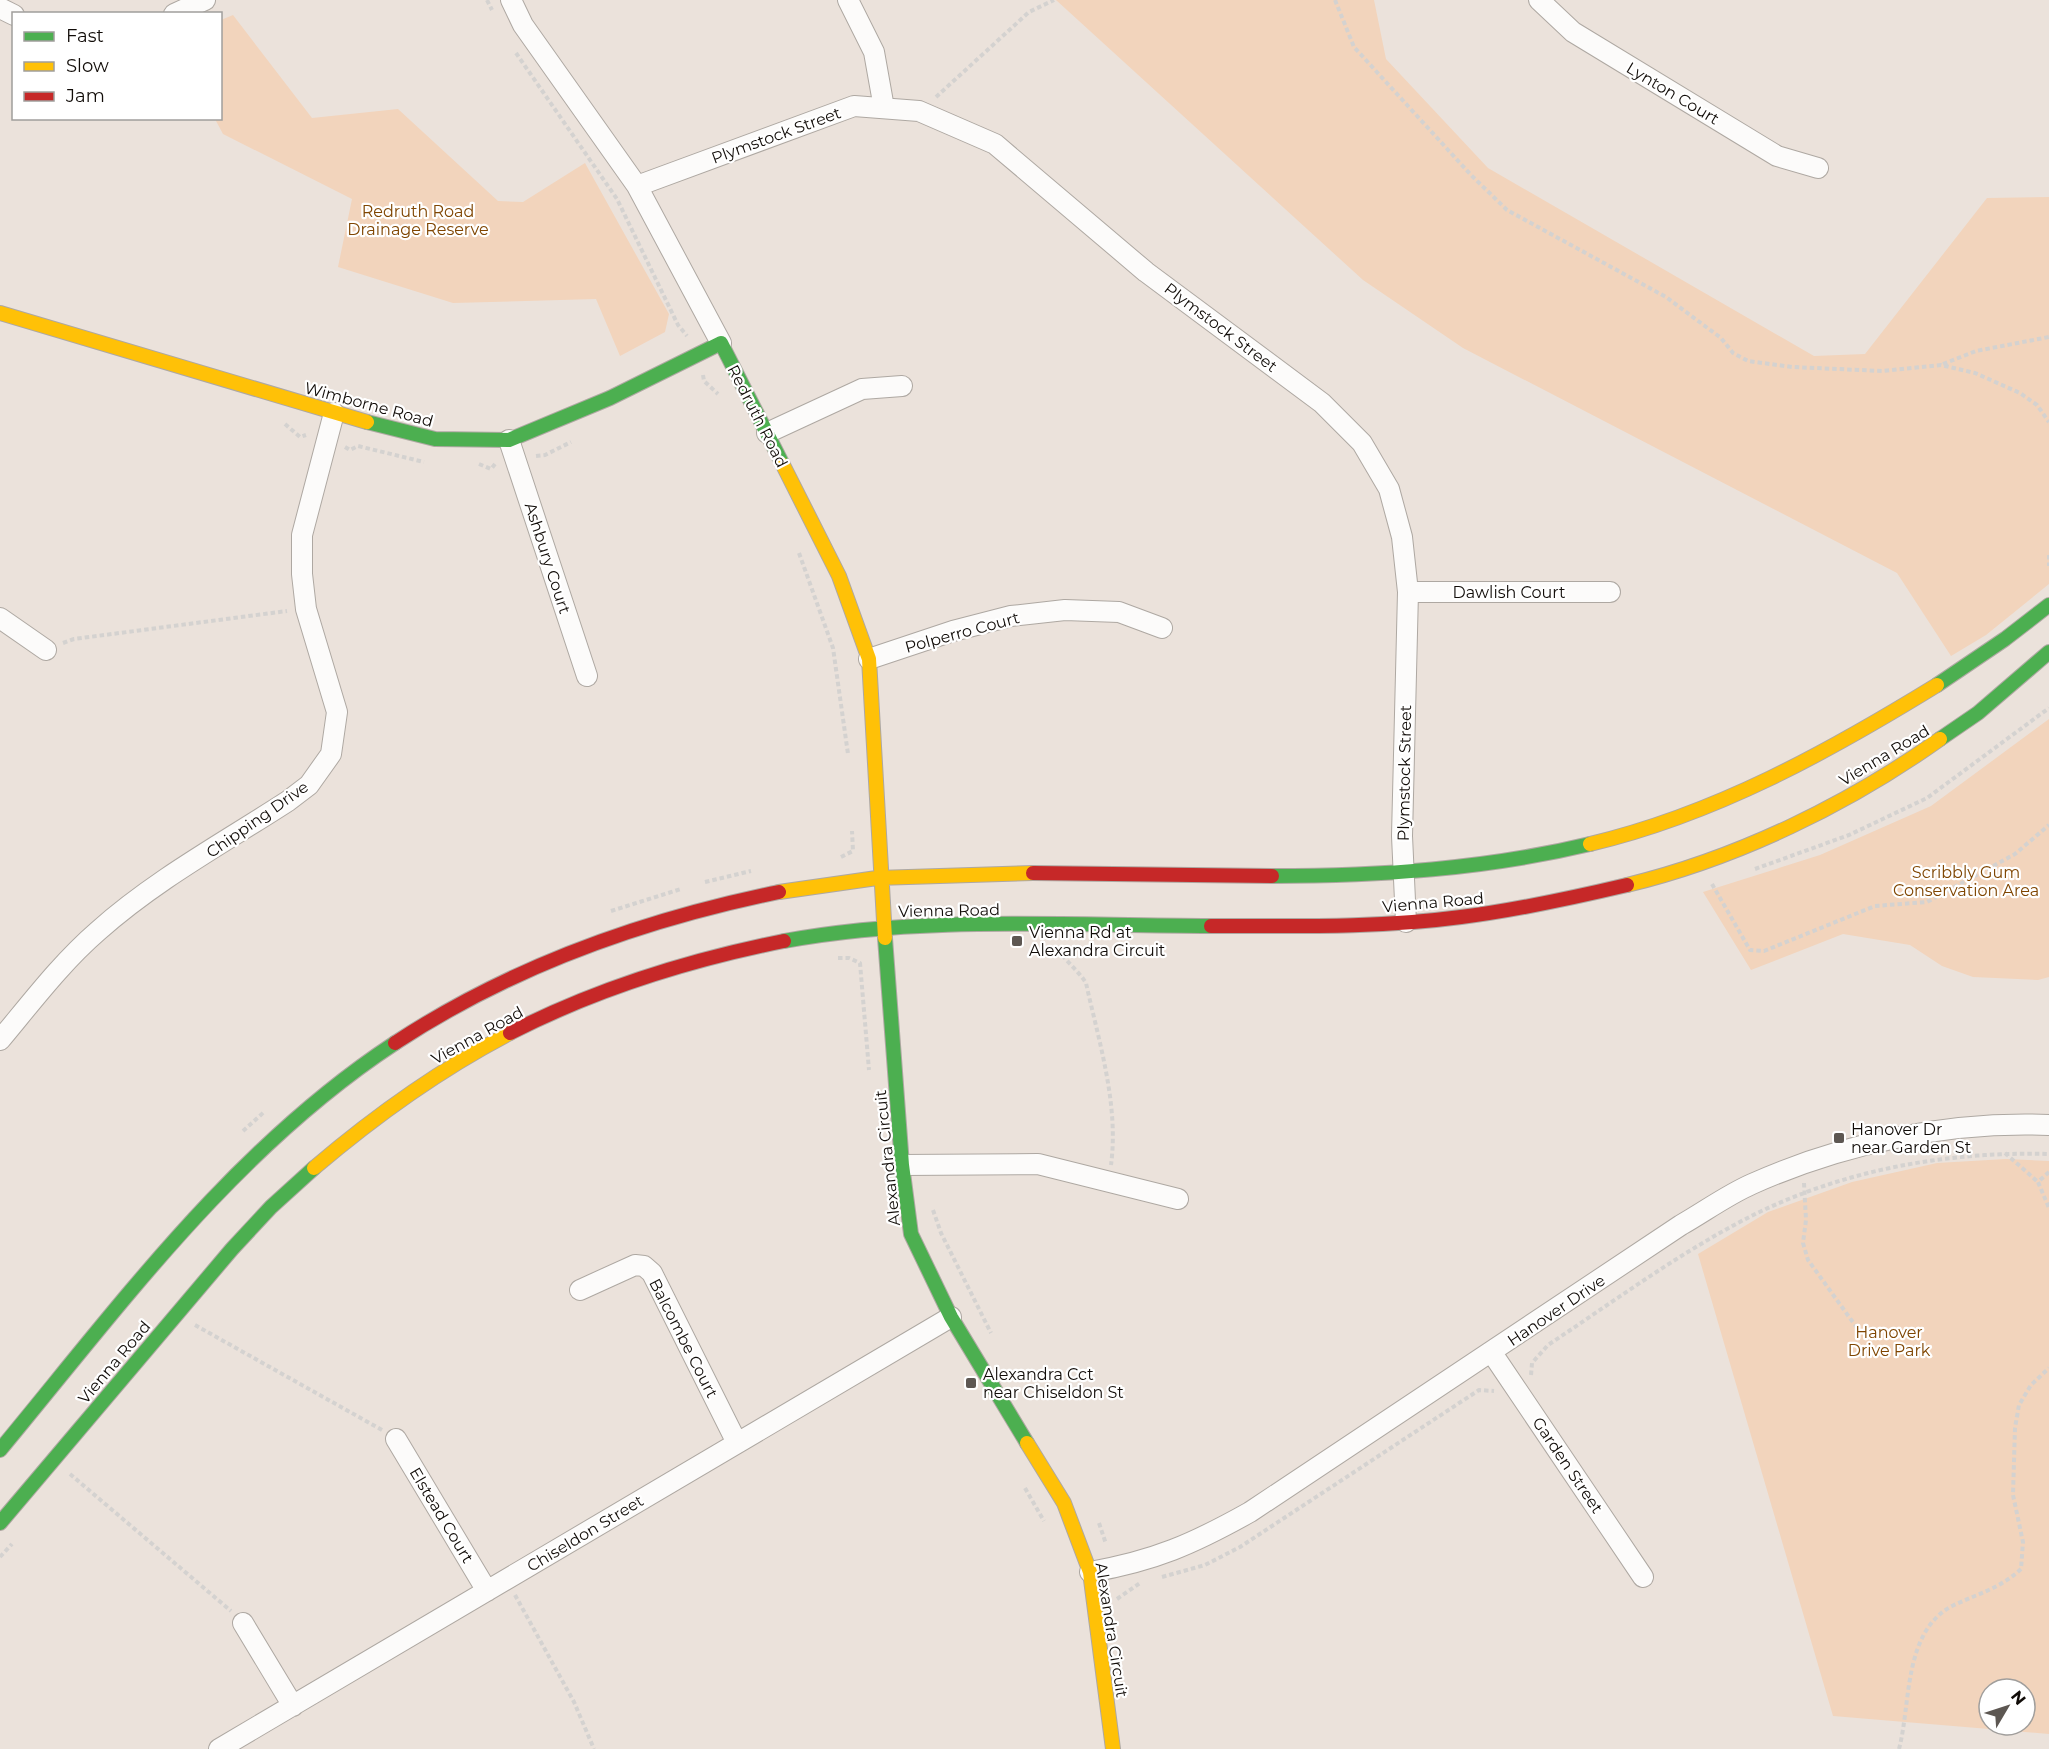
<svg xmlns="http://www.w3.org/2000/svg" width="2049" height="1749" font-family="Montserrat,sans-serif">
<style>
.green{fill:#f2d4bc;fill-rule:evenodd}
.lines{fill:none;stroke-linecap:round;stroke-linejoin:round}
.street-casing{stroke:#aea8a2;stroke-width:22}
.fast-casing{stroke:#aea8a2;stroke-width:16}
.slow-casing{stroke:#aea8a2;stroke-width:16}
.jam-casing{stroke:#aea8a2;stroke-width:16}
.path{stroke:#d4d2d0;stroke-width:4;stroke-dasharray:4.5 3;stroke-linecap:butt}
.street{stroke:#fcfbfa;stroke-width:20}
.fast{stroke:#4caf50;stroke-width:14}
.slow{stroke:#ffc107;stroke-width:14}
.jam{stroke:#c62828;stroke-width:14}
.poi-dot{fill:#5d5752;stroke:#fff;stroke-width:2}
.labels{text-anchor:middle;stroke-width:4.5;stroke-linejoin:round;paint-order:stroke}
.street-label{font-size:16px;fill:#110c08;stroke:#fff}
.park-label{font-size:16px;fill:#7f4501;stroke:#fff}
.poi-label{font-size:16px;fill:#110c08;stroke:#fff;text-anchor:start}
</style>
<rect width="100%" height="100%" fill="#ebe2db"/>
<path class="green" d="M 1056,0 L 1374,0 L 1386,59 L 1488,168 L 1814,356 L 1865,354 L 1987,198 L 2049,197 L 2049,584 L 1986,635 L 1951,656 L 1897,573 L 1463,348 L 1363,280 Z
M 233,15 L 312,118 L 398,109 L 498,201 L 523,202 L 585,163 L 669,314 L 665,332 L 620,356 L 596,299 L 453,303 L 338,267 L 352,199 L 223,134 L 215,119 L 220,118 L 221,20 Z
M 2049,719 L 2049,977 L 2038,980 L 1973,977 L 1942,966 L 1910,945 L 1843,934 L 1751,970 L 1703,892 L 1820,855 L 1931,806 Z
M 2006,1159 L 2049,1161 L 2049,1734 L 1833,1716 L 1698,1254 L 1768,1212 L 1852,1182 L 1937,1163 ZM 1989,1689 L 2025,1689 L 2025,1725 L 1989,1725 Z"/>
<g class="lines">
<defs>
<path id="street" d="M 511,0 L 523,25 L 637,186 L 721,343
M 848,0 L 874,52 L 884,108
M 1539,0 L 1573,32 L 1777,156 L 1818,168
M 0,8 L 14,15
M 174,14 L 205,0
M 637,186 L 854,106 L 919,111 L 995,144 L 1146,272 L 1322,403 L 1362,443 L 1389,489 L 1402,537 L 1408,592 L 1402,836 L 1406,922
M 767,433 L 862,389 L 902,386
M 509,440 L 587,676
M 1408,592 L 1610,592
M 0,618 L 46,650
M 869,659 L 953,631 L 1011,616 L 1065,610 L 1119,612 L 1162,628
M 0,1040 C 31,1003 61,963 98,931 C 155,880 225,842 288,801 L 309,785 L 331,754 L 337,712 L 306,609 L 302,574 L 302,535 L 334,413
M 902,1165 L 1038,1164 L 1178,1199
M 580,1290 L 635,1265 L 644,1266 L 652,1273 L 736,1441
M 1492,1353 L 1643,1577
M 396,1439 L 487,1591
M 1090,1572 C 1154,1561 1193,1544 1250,1512 L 1681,1225 C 1704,1212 1727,1195 1752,1184 C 1844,1143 1948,1121 2049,1125
M 243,1623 L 293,1706
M 219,1749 L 951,1317"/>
<path id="fast" d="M 367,422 L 435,439 L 509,440 L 610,398 L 721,343 L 783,465
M 1937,685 L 2005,639 L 2049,605
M 1940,739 L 1978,713 L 2049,652
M 1272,876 C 1379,876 1486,869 1590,844
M 885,938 L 902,1165 L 911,1234 L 951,1317 L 1027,1443
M 784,941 C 924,915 1069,926 1211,926
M 0,1450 C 121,1304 235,1148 395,1043
M 0,1523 L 232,1249 L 271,1207 L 314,1168"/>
<path id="slow" d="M 0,313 L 367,422
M 783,465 L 839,576 L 869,659 L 885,938
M 1590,844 C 1716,814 1828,752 1937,685
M 1627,885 C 1738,858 1847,805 1940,739
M 779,892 L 877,878 L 1033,873
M 314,1168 C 375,1116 439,1070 510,1033
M 1027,1443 L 1064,1503 L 1090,1572 L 1113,1749"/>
<path id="jam" d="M 1033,873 L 1272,876
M 1211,926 C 1294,926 1379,928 1461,917 C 1517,910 1572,898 1627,885
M 510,1033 C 596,989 689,960 784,941
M 395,1043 C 512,966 642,920 779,892"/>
</defs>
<use href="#street" class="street-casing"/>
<use href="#fast" class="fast-casing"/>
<use href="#slow" class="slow-casing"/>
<use href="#jam" class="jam-casing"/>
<path class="path" d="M 487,0 L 492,10
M 1335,0 L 1354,47 L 1471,175 L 1507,210 L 1666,297 L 1721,338 L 1733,353 L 1748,361 L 1792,367 L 1882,371 L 1941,365 L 1975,373 L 2020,393 L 2037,405 L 2049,422
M 516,53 L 617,199 L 678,325 L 687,336
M 936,97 L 1029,12 L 1054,0
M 1943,364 L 1976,351 L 2049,337
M 703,375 L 704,381 L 718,394
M 285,424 L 300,437 L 306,435
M 345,447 L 350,450 L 358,446 L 424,462
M 536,456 L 545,455 L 571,442
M 479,464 L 491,469 L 495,464
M 799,553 L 833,648 L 848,754
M 2049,555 L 2049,566
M 63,643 L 74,639 L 287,611
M 841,857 L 853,851 L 852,831
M 1755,869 L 1849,835 L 1927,798 L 2049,708
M 705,882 L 751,871
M 1712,884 L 1750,950 L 1764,951 L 1875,906 L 1927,902 L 2015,854 L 2049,825
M 611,911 L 681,889
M 1058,949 C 1066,962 1078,970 1086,983 C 1099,1042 1119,1105 1111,1165
M 838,958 L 849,958 L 860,963 L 869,1070
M 243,1131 L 264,1112
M 2005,1153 L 2038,1182
M 2049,1172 L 2038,1182 L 2049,1208
M 1804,1183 L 1806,1220 L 1803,1243 L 1808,1260 L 1860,1332
M 933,1210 L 941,1233 L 991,1333
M 195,1325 L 382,1430
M 1531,1375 L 1532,1363 L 1548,1345 C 1610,1304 1671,1259 1736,1224 C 1832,1172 1941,1151 2049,1154
M 70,1474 L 231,1611
M 1025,1488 L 1044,1521
M 1099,1523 L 1106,1544
M 0,1557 L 12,1544
M 1162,1577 L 1205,1565 L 1240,1547 L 1479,1390 L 1494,1391
M 515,1595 L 574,1702 L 594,1749
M 1117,1599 L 1140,1583
M 1899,1749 C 1911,1704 1903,1632 1952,1606 C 1977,1594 2001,1588 2021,1569 L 2023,1542 L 2013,1495 L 2015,1428 L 2019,1405 L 2031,1385 L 2049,1368"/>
<use href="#street" class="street"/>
<use href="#fast" class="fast"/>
<use href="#slow" class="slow"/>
<use href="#jam" class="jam"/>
</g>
<g class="poi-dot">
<rect x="1011" y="935" width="12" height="12" rx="3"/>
<rect x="1833" y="1132" width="12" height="12" rx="3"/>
<rect x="965" y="1377" width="12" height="12" rx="3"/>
</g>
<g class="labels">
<g class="street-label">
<text transform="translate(1673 93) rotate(31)" y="6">Lynton Court</text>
<text transform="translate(776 135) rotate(-20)" y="6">Plymstock Street</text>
<text transform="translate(1221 327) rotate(37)" y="6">Plymstock Street</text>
<text transform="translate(369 404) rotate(15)" y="6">Wimborne Road</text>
<text transform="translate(758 416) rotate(63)" y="6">Redruth Road</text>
<text transform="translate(548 558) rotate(72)" y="6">Ashbury Court</text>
<text x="1509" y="598">Dawlish Court</text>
<text transform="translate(962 632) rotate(-15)" y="6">Polperro Court</text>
<text transform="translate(1884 755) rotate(-31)" y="6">Vienna Road</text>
<text transform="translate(1404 773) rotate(-89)" y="6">Plymstock Street</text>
<text transform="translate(257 819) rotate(-35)" y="6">Chipping Drive</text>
<text transform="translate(1433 902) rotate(-5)" y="6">Vienna Road</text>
<text transform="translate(949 910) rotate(-1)" y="6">Vienna Road</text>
<text transform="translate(477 1035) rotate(-29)" y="6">Vienna Road</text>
<text transform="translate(887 1158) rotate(-96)" y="6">Alexandra Circuit</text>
<text transform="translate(1556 1310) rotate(-34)" y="6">Hanover Drive</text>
<text transform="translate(684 1338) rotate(63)" y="6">Balcombe Court</text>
<text transform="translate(114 1362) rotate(-50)" y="6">Vienna Road</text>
<text transform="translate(1568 1465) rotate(56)" y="6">Garden Street</text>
<text transform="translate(442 1515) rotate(59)" y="6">Elstead Court</text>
<text transform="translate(585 1533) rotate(-31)" y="6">Chiseldon Street</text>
<text transform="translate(1112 1630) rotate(81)" y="6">Alexandra Circuit</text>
</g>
<g class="park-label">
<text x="418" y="217">Redruth Road<tspan x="418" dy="18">Drainage Reserve</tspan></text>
<text x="1966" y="878">Scribbly Gum<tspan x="1966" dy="18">Conservation Area</tspan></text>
<text x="1889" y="1338">Hanover<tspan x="1889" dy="18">Drive Park</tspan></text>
</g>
<g class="poi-label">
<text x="1029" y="938">Vienna Rd at<tspan x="1029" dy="18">Alexandra Circuit</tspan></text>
<text x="1851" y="1135">Hanover Dr<tspan x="1851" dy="18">near Garden St</tspan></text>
<text x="983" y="1380">Alexandra Cct<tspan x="983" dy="18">near Chiseldon St</tspan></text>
</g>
</g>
<rect x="12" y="12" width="210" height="108" fill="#ffffff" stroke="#a09e9c" stroke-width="1.5"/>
<rect x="24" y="32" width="30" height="9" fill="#4caf50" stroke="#a09e9c" stroke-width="1.5"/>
<text x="66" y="42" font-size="18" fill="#110c08">Fast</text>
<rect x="24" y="62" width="30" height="9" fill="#ffc107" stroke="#a09e9c" stroke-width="1.5"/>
<text x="66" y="72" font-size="18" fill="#110c08">Slow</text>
<rect x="24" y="92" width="30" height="9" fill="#c62828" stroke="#a09e9c" stroke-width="1.5"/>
<text x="66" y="102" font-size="18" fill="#110c08">Jam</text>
<g transform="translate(2007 1707) rotate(51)"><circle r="28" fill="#ffffff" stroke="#a09e9c" stroke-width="1.5"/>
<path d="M0-4.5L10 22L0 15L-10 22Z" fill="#5d5752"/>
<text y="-9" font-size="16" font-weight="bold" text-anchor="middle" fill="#110c08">N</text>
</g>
</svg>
